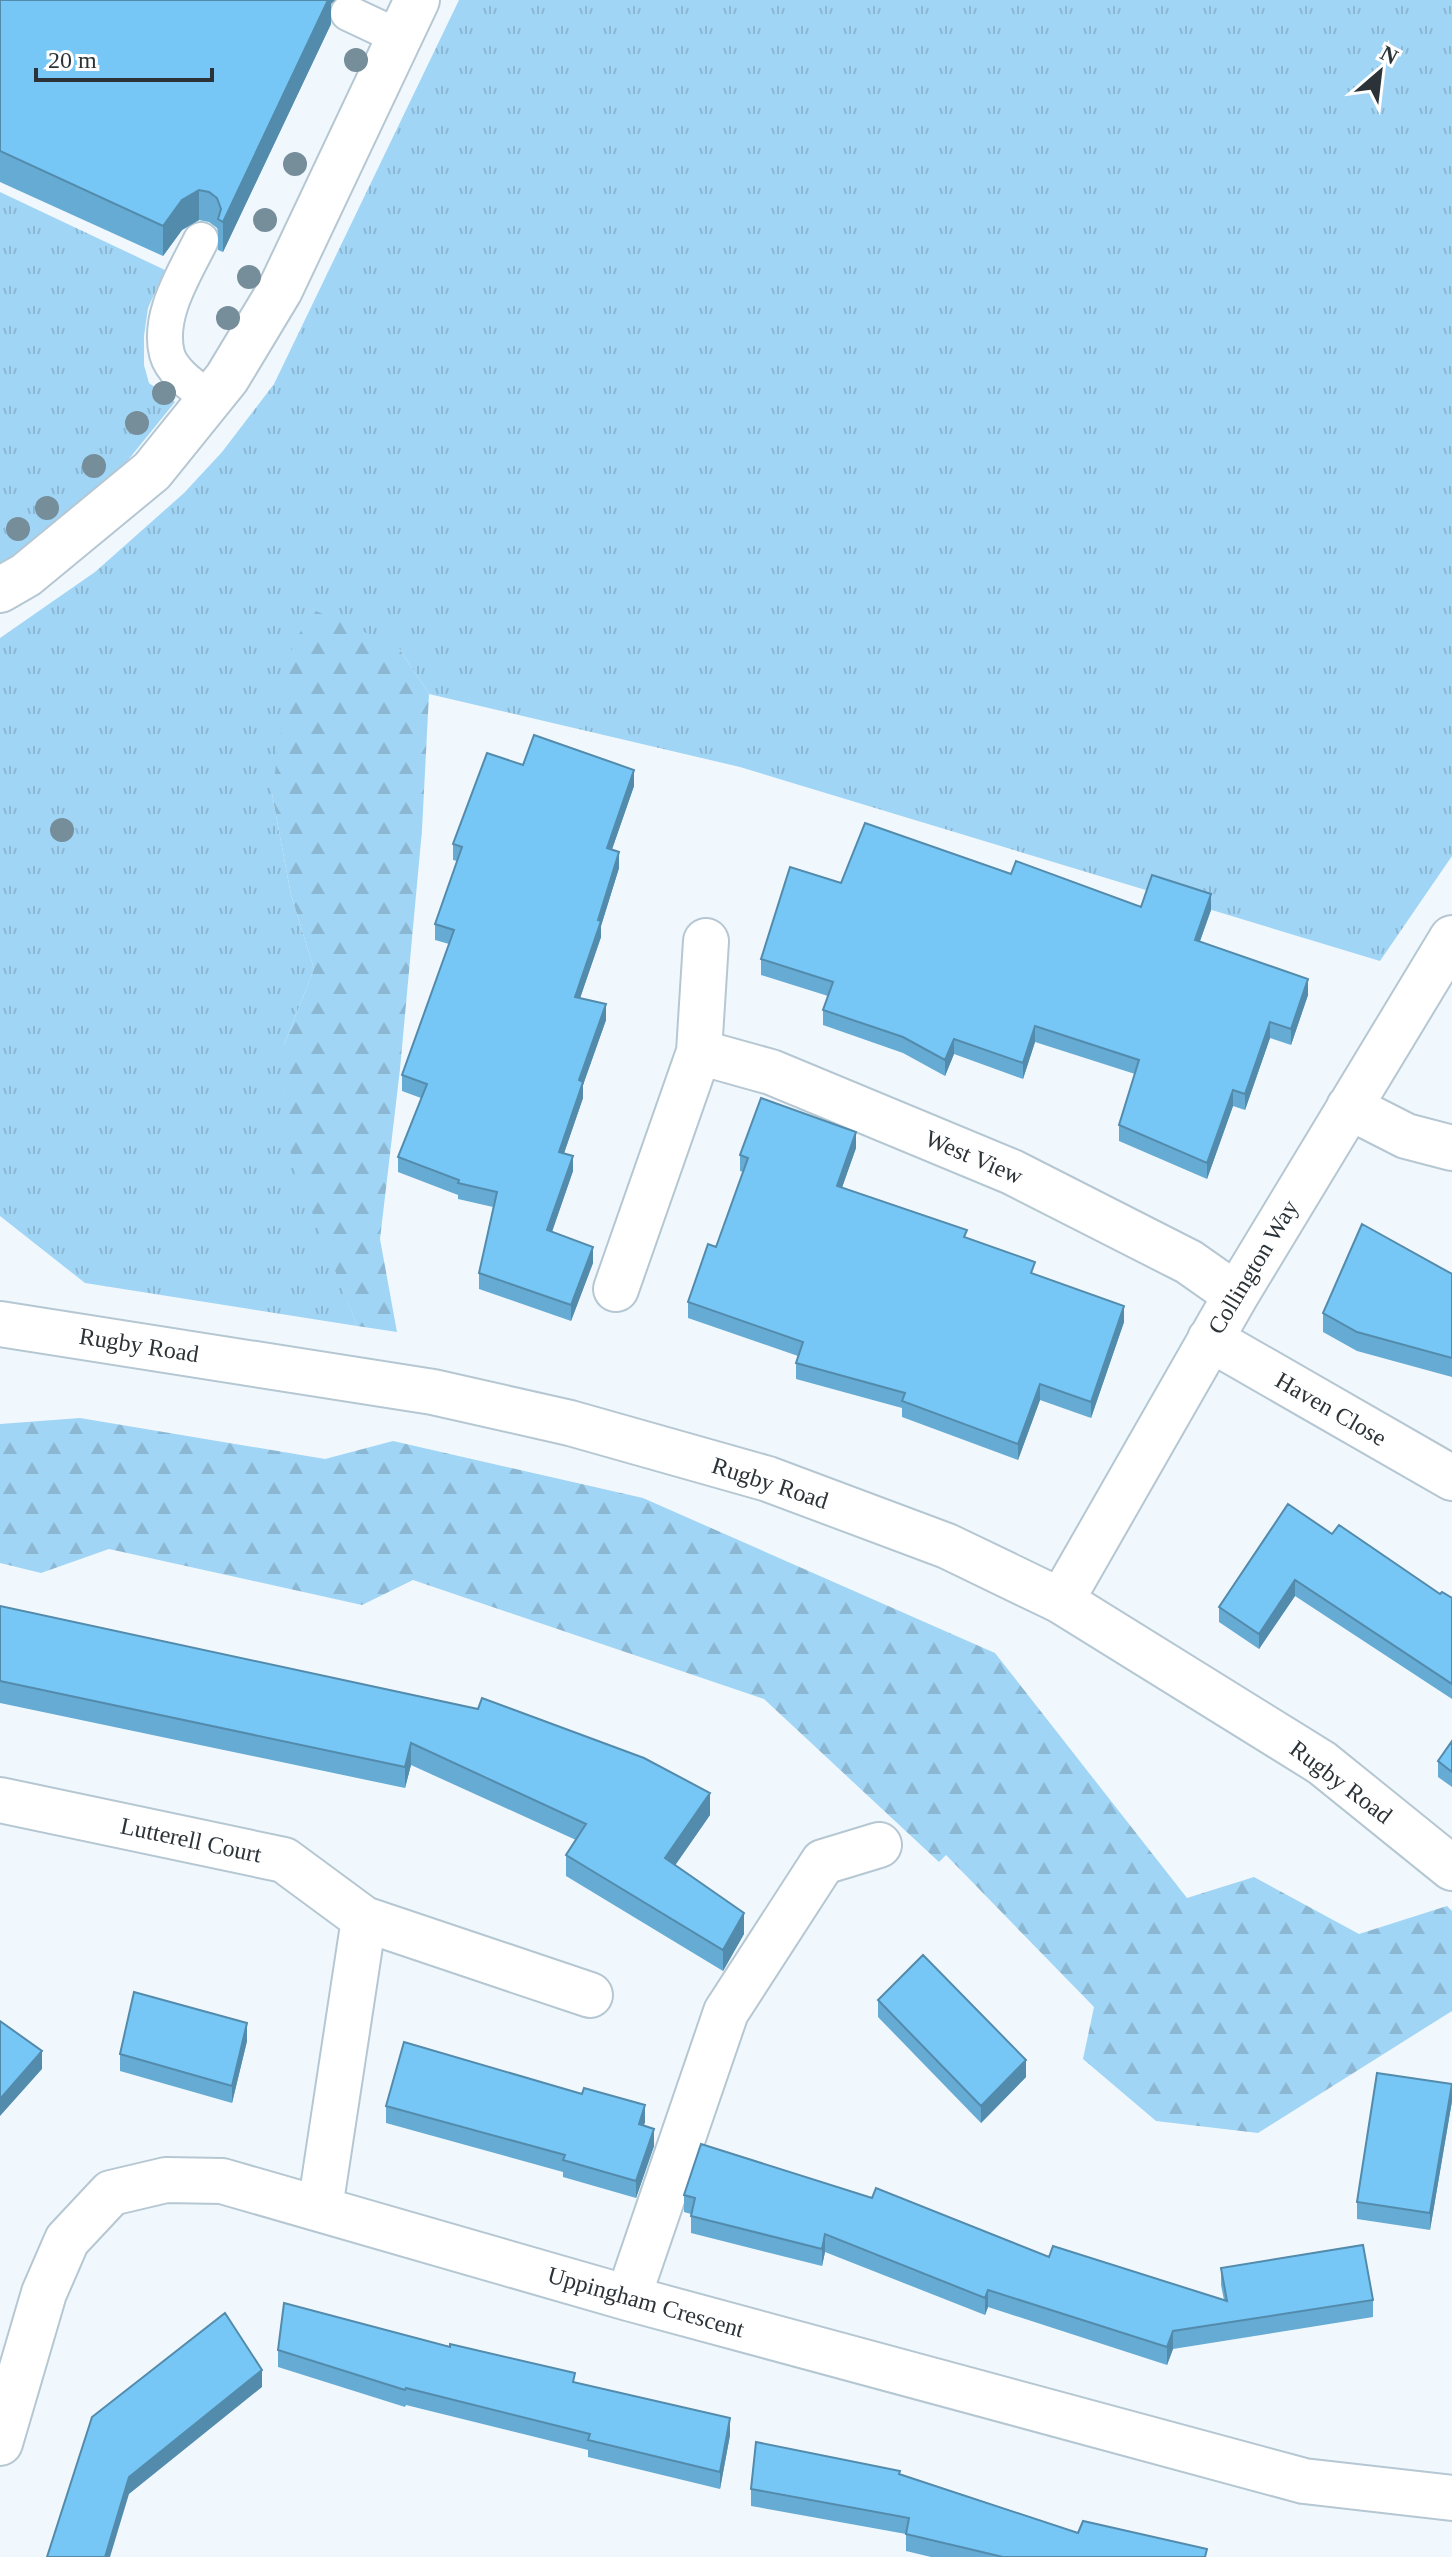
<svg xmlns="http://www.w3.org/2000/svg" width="1452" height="2557" font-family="Georgia,serif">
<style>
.grass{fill:url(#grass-tufts)}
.forest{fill:url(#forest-firs)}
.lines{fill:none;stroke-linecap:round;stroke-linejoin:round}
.lane-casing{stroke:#b5c7d2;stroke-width:38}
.street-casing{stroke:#b5c7d2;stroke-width:48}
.secondary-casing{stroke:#b5c7d2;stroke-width:48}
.lane{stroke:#fff;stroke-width:34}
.street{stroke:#fff;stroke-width:44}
.secondary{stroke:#fff;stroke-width:44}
.tree{fill:#768d9a}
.wall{fill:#66abd4}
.shaded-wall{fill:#538bac}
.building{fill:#77c7f6;stroke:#538bac;stroke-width:2}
.labels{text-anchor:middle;stroke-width:6;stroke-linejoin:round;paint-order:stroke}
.street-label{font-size:24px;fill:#2c3338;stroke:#fff}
</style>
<defs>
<pattern id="grass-tufts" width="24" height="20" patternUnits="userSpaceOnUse" patternTransform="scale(2)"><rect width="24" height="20" fill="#a1d5f5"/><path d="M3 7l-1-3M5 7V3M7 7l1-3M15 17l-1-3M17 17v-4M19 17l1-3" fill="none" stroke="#8bb7d3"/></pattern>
<pattern id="forest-firs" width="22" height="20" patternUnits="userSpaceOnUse" patternTransform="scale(2)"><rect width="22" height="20" fill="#a1d5f5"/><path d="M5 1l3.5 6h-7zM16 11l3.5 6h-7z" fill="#8bb7d3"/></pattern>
</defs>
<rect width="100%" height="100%" fill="#f1f8fd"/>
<path class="grass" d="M 459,0 L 1452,0 L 1452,856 L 1380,961 L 740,767 L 429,694 L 398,647 L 272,794 L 291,895 L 314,969 L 284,1045 L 329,1253 L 357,1326 L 85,1283 L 0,1216 L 0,638 L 95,572 L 184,493 L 222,452 L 274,384 Z
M 0,192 L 165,270 L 148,308 L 144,336 L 144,365 L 149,383 L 175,402 L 124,465 L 31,546 L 0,564 Z"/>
<path class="forest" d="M 316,611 L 398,647 L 429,694 L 422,830 L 400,1069 L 380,1239 L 397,1332 L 357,1326 L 293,1164 L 280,1101 L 284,1045 L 314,969 L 291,895 L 272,794 L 293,642 Z
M 80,1418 L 325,1459 L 393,1441 L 643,1498 L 995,1653 L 1187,1898 L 1254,1877 L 1359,1934 L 1447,1906 L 1452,1911 L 1452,2011 L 1258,2133 L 1156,2121 L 1083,2059 L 1094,2007 L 946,1855 L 939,1862 L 764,1699 L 413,1580 L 362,1605 L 109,1549 L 41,1573 L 0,1563 L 0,1424 Z"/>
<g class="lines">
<defs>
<path id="lane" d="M 348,13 L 399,37
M 201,240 C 185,273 157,315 167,354 C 172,373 196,388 210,399"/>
<path id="street" d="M 0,590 L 26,575 L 152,471 L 227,378 L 280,290 L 417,0
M 699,1052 L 706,941
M 1349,1107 L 1406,1136 L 1452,1148
M 616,1289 L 699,1052 L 771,1072 L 1012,1172 L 1189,1262 L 1236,1295
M 1210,1339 L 1452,1478
M 1061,1601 L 1236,1295 L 1452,938
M 0,1800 L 284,1860 L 364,1919
M 320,2208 L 364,1919 L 590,1995
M 628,2298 L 726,2012 L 823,1862 L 879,1845
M 0,2443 L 44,2293 L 67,2240 L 111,2193 L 166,2180 L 222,2181 L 628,2298 L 1304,2481 L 1452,2498"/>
<path id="secondary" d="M 0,1324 L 433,1392 L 570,1423 L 768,1479 L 947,1546 L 1061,1601 L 1322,1763 L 1452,1868"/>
</defs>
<use href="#lane" class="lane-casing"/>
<use href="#street" class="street-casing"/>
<use href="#secondary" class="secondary-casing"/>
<use href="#lane" class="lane"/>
<use href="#street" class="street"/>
<use href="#secondary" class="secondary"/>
</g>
<g class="tree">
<circle cx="356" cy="60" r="12"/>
<circle cx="295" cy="164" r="12"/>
<circle cx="265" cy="220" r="12"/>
<circle cx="249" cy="277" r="12"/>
<circle cx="228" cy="318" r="12"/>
<circle cx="164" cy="393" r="12"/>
<circle cx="137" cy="423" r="12"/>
<circle cx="94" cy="466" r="12"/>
<circle cx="47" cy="508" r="12"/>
<circle cx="18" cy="529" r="12"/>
<circle cx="62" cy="830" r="12"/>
</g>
<path class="wall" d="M 0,0 L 331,4 L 331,24 L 223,252 L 218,250 L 218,232 L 217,228 L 209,222 L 199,220 L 182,230 L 163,256 L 0,182 Z
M 523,765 L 634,786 L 612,849 L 619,868 L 601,926 L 601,937 L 580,998 L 606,1020 L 583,1085 L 583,1098 L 564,1153 L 573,1171 L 552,1232 L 593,1263 L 571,1321 L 479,1289 L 479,1273 L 493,1207 L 458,1199 L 458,1195 L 398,1172 L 398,1157 L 421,1098 L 402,1091 L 402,1075 L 449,944 L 435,940 L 435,924 L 457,861 L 453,860 L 453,844 Z
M 1011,874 L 1141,907 L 1211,910 L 1200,941 L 1308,995 L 1291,1045 L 1270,1038 L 1245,1110 L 1233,1106 L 1207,1179 L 1119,1141 L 1119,1125 L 1135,1074 L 1035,1042 L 1023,1079 L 954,1054 L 945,1076 L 903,1053 L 823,1025 L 823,1010 L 828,996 L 761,975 L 761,959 L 841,883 Z
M 856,1148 L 842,1187 L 967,1238 L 1124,1322 L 1091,1418 L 1040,1400 L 1018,1460 L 902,1417 L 902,1408 L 796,1379 L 796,1363 L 798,1356 L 688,1318 L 688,1302 L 716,1247 L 743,1172 L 740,1171 L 740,1155 Z
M 1452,1274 L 1452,1377 L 1357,1351 L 1323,1332 L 1323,1313 Z
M 1332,1534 L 1440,1594 L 1452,1598 L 1452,1699 L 1295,1596 L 1259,1649 L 1219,1622 L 1219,1607 Z
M 0,1606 L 710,1815 L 675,1865 L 744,1934 L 723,1971 L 566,1876 L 566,1855 L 576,1840 L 411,1765 L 405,1788 L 0,1703 Z
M 1452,1741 L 1452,1787 L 1438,1777 L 1438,1761 Z
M 878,2000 L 1026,2077 L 981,2123 L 878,2017 Z
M 247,2041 L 232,2103 L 120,2071 L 120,2054 Z
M 1452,2101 L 1430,2230 L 1357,2219 L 1357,2202 Z
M 386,2106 L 645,2122 L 643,2126 L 654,2146 L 636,2198 L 563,2177 L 563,2172 L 386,2123 Z
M 684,2195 L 1049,2257 L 1224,2300 L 1221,2285 L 1221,2268 L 1373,2300 L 1373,2317 L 1173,2349 L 1167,2365 L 988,2307 L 985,2315 L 825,2252 L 822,2266 L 691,2233 L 691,2214 L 684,2212 Z
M 278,2350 L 575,2382 L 730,2435 L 720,2489 L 588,2457 L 588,2450 L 406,2405 L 405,2407 L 278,2367 Z
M 900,2474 L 1078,2533 L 1207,2557 L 931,2557 L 906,2551 L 906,2534 L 751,2506 L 751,2489 Z"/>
<path class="shaded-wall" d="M 328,0 L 335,0 L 331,4 L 331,24 L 223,252 L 223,222 Z
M 199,190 L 199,220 L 182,230 L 163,256 L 163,226 L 182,200 Z
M 634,770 L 634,786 L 607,864 L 607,848 Z
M 619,852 L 619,868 L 601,926 L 601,937 L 575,1013 L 575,997 Z
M 1211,894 L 1211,910 L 1195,955 L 1195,940 Z
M 1308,979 L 1308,995 L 1291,1045 L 1291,1029 Z
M 606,1004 L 606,1020 L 583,1085 L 583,1098 L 559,1168 L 559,1152 L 579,1080 Z
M 1270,1022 L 1270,1038 L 1245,1110 L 1245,1094 Z
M 1035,1026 L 1035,1042 L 1023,1079 L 1023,1063 Z
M 954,1039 L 954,1054 L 945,1076 L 945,1060 Z
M 1233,1090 L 1233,1106 L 1207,1179 L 1207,1163 Z
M 856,1132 L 856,1148 L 837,1202 L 837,1186 Z
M 573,1156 L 573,1171 L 547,1246 L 547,1230 Z
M 593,1247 L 593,1263 L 571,1321 L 571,1305 Z
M 1124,1306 L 1124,1322 L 1091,1418 L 1091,1402 Z
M 1040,1384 L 1040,1400 L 1018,1460 L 1018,1444 Z
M 1295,1580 L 1295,1596 L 1259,1649 L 1259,1634 Z
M 411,1743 L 411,1765 L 405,1788 L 405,1767 Z
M 710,1793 L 710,1815 L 665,1880 L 665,1858 Z
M 744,1913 L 744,1934 L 723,1971 L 723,1950 Z
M 247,2023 L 247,2041 L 232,2103 L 232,2086 Z
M 42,2051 L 42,2069 L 0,2116 L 0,2099 Z
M 1026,2060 L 1026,2077 L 981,2123 L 981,2106 Z
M 1452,2084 L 1452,2101 L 1430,2230 L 1430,2213 Z
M 645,2105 L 645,2122 L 639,2142 L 639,2124 Z
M 654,2129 L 654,2146 L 636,2198 L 636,2181 Z
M 825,2234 L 825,2252 L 822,2266 L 822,2249 Z
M 988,2290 L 988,2307 L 985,2315 L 985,2298 Z
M 1173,2331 L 1173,2349 L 1167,2365 L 1167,2347 Z
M 262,2370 L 262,2387 L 129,2494 L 110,2557 L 105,2557 L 129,2477 Z
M 730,2418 L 730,2435 L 720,2489 L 720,2472 Z"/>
<path class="building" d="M 0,0 L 328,0 L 223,222 L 218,219 L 221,209 L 217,198 L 209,192 L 199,190 L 182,200 L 163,226 L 0,151 Z
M 534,735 L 634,770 L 607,848 L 619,852 L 598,920 L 601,921 L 575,997 L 606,1004 L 579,1080 L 583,1082 L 559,1152 L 573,1156 L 547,1230 L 593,1247 L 571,1305 L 479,1273 L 497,1192 L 458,1183 L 459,1180 L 398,1157 L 427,1084 L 402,1075 L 454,930 L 435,924 L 462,847 L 453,844 L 487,753 L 523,765 Z
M 865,823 L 1011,874 L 1016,861 L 1141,907 L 1152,875 L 1211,894 L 1195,940 L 1308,979 L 1291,1029 L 1270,1022 L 1245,1094 L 1233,1090 L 1207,1163 L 1119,1125 L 1139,1060 L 1035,1026 L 1023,1063 L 954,1039 L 945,1060 L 903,1037 L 823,1010 L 833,982 L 761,959 L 790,867 L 841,883 Z
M 761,1098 L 856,1132 L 837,1186 L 967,1230 L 964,1237 L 1035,1262 L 1031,1273 L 1124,1306 L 1091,1402 L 1040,1384 L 1018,1444 L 902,1401 L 905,1393 L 796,1363 L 803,1342 L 688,1302 L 708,1244 L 716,1247 L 748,1158 L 740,1155 Z
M 1362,1224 L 1452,1274 L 1452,1358 L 1357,1332 L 1323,1313 Z
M 1288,1504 L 1332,1534 L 1339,1525 L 1440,1594 L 1442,1592 L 1452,1598 L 1452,1684 L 1295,1580 L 1259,1634 L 1219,1607 Z
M 0,1606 L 478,1709 L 482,1698 L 644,1758 L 710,1793 L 665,1858 L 744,1913 L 723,1950 L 566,1855 L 586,1824 L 411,1743 L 405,1767 L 0,1681 Z
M 1452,1741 L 1452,1772 L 1438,1761 Z
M 923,1955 L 1026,2060 L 981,2106 L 878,2000 Z
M 134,1992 L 247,2023 L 232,2086 L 120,2054 Z
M 0,2021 L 42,2051 L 0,2099 Z
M 404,2042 L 582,2094 L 584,2088 L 645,2105 L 639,2124 L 654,2129 L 636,2181 L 563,2160 L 565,2155 L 386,2106 Z
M 1377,2073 L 1452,2084 L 1430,2213 L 1357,2202 Z
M 701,2144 L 872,2198 L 876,2188 L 1049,2257 L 1053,2246 L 1227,2301 L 1221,2268 L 1363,2245 L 1373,2300 L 1173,2331 L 1167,2347 L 988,2290 L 985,2298 L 825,2234 L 822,2249 L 691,2216 L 695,2198 L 684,2195 Z
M 284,2303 L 450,2347 L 450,2344 L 575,2373 L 573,2382 L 730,2418 L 720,2472 L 588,2440 L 590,2434 L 406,2388 L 405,2390 L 278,2350 Z
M 225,2313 L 262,2370 L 129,2477 L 105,2557 L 47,2557 L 92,2417 Z
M 756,2442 L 900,2471 L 899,2474 L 1078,2533 L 1083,2521 L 1207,2549 L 1205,2557 L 1003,2557 L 906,2534 L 909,2518 L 751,2489 Z"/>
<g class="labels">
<g class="street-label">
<text transform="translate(974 1157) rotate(23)" y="8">West View</text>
<text transform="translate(1253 1267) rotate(-59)" y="8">Collington Way</text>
<text transform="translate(139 1345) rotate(9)" y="8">Rugby Road</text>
<text transform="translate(1331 1409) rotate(30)" y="8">Haven Close</text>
<text transform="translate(770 1483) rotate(18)" y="8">Rugby Road</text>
<text transform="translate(1341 1782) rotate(37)" y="8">Rugby Road</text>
<text transform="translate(191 1840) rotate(12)" y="8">Lutterell Court</text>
<text transform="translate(646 2302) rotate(16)" y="8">Uppingham Crescent</text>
</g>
</g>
<g transform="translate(1380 72) rotate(28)" stroke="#ffffff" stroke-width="6" paint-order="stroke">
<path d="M0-6L14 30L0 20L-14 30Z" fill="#2c3338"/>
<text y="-12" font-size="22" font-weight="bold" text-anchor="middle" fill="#2c3338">N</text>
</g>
<path d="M36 68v12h176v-12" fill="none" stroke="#2c3338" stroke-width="4"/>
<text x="48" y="68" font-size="24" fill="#2c3338" stroke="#ffffff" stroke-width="6" paint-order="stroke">20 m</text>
</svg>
